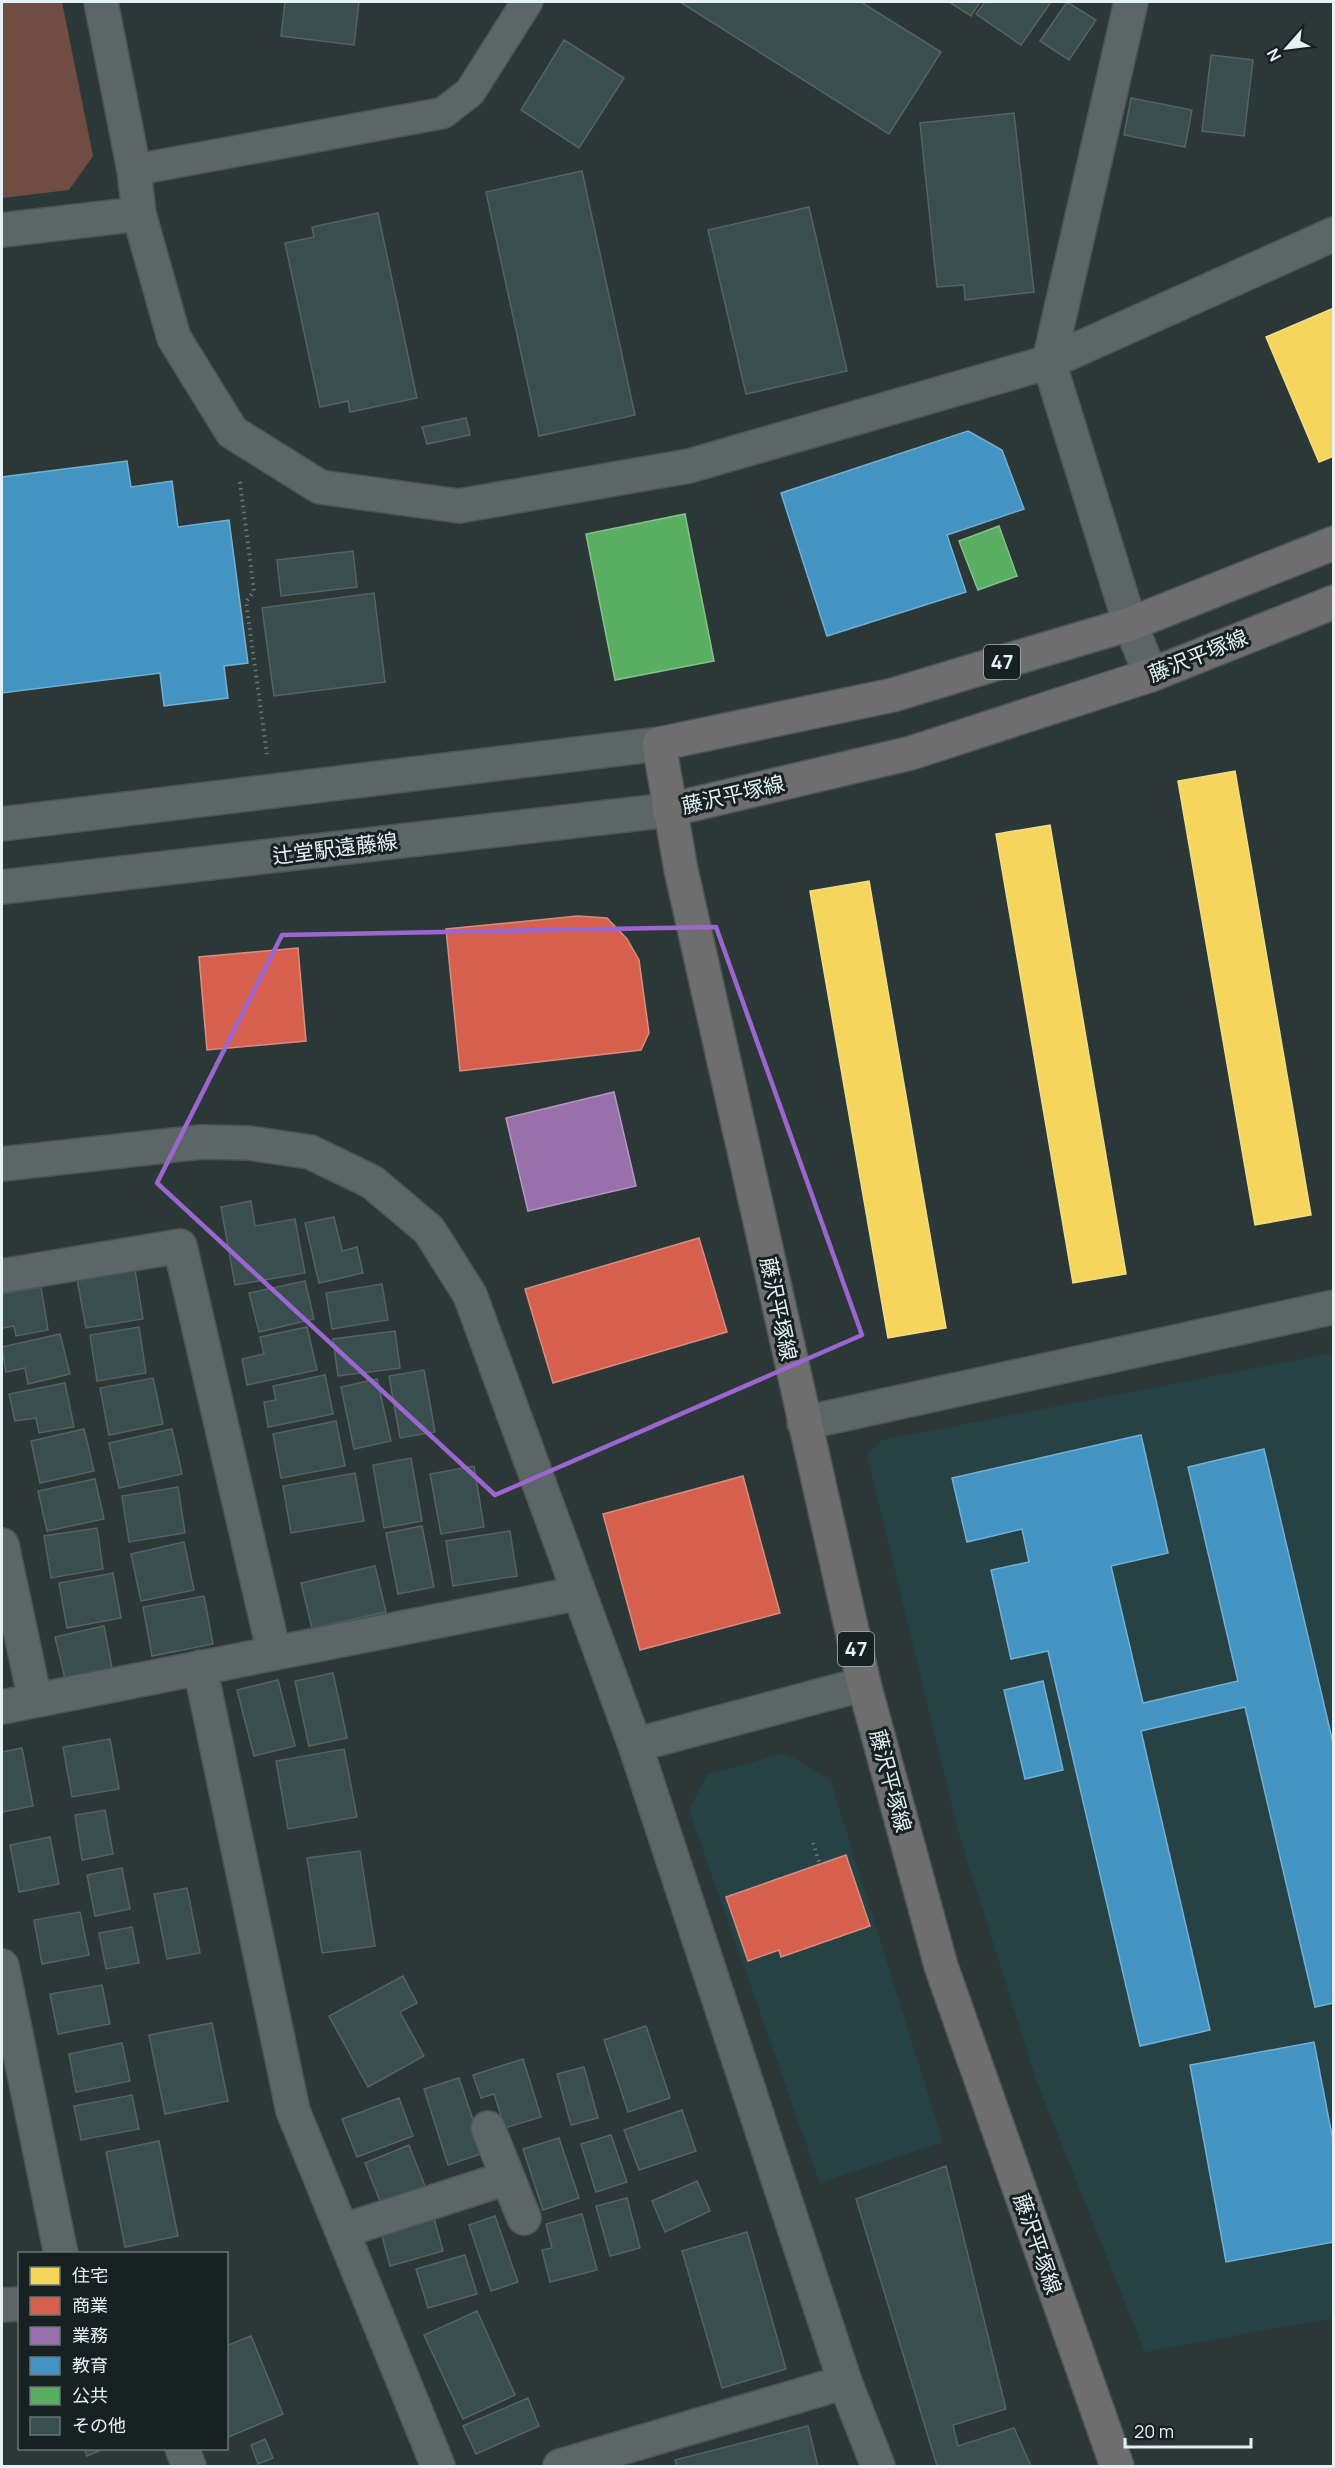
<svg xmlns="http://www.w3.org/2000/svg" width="1335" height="2468" font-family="Manrope,'Noto Sans JP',sans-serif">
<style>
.built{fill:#264244}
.green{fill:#704c42}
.homes{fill:#f6d55c;stroke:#f1de89;stroke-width:1.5}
.shops{fill:#d6604d;stroke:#da8c7f;stroke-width:1.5}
.offices{fill:#9970ab;stroke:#b097c1;stroke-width:1.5}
.schools{fill:#4393c3;stroke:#74b0d1;stroke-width:1.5}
.public{fill:#5aae61;stroke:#84c28d;stroke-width:1.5}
.building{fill:#384e4f;stroke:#586262;stroke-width:1.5}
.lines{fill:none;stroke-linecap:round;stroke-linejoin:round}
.pedestrian-casing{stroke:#4b5555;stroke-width:33}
.minor-casing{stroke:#4b5555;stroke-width:36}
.tertiary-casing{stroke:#4b5555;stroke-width:36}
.primary-casing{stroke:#4b5555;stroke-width:36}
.path{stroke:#6d7474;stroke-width:4;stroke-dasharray:1.5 4.5;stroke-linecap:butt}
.pedestrian{stroke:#5d6666;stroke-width:30}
.minor{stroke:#5d6666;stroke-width:33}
.tertiary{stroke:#5d6666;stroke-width:33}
.primary{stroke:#6d6e6d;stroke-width:33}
.marked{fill:none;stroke:#9b67cf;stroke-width:4.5;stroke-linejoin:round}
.labels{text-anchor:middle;stroke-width:6;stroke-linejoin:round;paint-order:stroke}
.shield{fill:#172121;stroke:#a7b3b4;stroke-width:1.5}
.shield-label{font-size:20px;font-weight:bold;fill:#e5f2f3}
.street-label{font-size:21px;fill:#e5f2f3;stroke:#172121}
</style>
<rect width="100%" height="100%" fill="#2c3838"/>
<path class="built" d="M 1333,1353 L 1333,2318 L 1145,2352 L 1037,2082 L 958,1831 L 867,1454 L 882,1440 Z
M 785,1753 L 830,1779 L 943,2142 L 820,2183 L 689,1810 L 707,1775 Z"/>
<path class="green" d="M 2,2 L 62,2 L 93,156 L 69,190 L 2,198 Z"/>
<path class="homes" d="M 1334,308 L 1334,456 L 1319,462 L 1266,337 Z
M 1235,771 L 1311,1215 L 1255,1225 L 1178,781 Z
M 1050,825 L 1126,1274 L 1073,1283 L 996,834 Z
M 869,881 L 946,1328 L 888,1338 L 810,891 Z"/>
<path class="shops" d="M 578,916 L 607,918 L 627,939 L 639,960 L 649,1033 L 641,1050 L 460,1071 L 446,929 Z
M 298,948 L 306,1041 L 207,1050 L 199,957 Z
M 699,1238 L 727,1332 L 553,1383 L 525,1289 Z
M 743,1476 L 780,1613 L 640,1650 L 603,1514 Z
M 846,1855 L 870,1926 L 781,1957 L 779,1950 L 748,1961 L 726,1897 Z"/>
<path class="offices" d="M 614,1092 L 636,1186 L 528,1211 L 506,1118 Z"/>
<path class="schools" d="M 968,431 L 1002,450 L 1024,509 L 947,535 L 966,592 L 827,636 L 781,493 Z
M 127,461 L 131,487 L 172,481 L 178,527 L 229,520 L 248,663 L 224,666 L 228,698 L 164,706 L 160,673 L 2,693 L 2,477 Z
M 1141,1435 L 1168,1553 L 1111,1566 L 1143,1703 L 1238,1681 L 1188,1467 L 1264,1449 L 1334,1747 L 1334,2003 L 1315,2007 L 1245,1707 L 1141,1731 L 1210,2030 L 1140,2046 L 1048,1651 L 1011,1659 L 991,1570 L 1029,1562 L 1022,1529 L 967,1542 L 952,1478 Z
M 1043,1681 L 1063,1770 L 1025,1779 L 1004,1690 Z
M 1314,2042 L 1334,2146 L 1334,2242 L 1226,2262 L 1190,2065 Z"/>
<path class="public" d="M 685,514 L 714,661 L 615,680 L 586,534 Z
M 999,526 L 1017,576 L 978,590 L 959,541 Z"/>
<path class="building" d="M 285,2 L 359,2 L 354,45 L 281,36 Z
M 680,2 L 861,2 L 941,52 L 889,134 Z
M 949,2 L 980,2 L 971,16 Z
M 985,2 L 1051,2 L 1021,45 L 976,14 Z
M 1067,2 L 1096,20 L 1069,60 L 1040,41 Z
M 564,40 L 624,78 L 579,148 L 521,110 Z
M 1211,55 L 1253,60 L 1244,136 L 1202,131 Z
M 1131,98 L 1192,110 L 1185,147 L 1124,135 Z
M 1014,113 L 1034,292 L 965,300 L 964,285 L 937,287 L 920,123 Z
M 582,171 L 635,415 L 539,436 L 486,192 Z
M 809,207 L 847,371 L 746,394 L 708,230 Z
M 378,213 L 417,398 L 350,412 L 348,401 L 320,407 L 285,243 L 314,237 L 312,227 Z
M 466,418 L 470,435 L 427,444 L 422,427 Z
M 353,551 L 357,587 L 281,596 L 277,560 Z
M 374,593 L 385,682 L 274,696 L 262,608 Z
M 251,1201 L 255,1226 L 295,1219 L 305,1273 L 235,1285 L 221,1207 Z
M 334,1217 L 342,1251 L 357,1247 L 363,1273 L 319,1283 L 305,1223 Z
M 135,1270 L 143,1319 L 86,1328 L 77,1279 Z
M 305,1281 L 314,1319 L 259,1332 L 249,1293 Z
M 382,1284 L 388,1320 L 332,1329 L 326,1293 Z
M 41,1287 L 48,1330 L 16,1336 L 14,1326 L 2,1328 L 2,1294 Z
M 139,1327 L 146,1373 L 97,1381 L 90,1335 Z
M 307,1327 L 317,1370 L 247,1385 L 242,1359 L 264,1354 L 260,1337 Z
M 395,1331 L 400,1368 L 338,1376 L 333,1339 Z
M 60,1334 L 70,1374 L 28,1384 L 25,1368 L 6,1372 L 2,1347 Z
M 424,1370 L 435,1432 L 400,1438 L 389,1376 Z
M 325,1375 L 333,1414 L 268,1427 L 264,1402 L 276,1400 L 273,1386 Z
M 153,1378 L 163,1424 L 109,1435 L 100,1388 Z
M 377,1379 L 391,1441 L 354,1449 L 341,1387 Z
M 65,1383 L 74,1427 L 39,1433 L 36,1418 L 15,1421 L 9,1394 Z
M 336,1421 L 345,1466 L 281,1478 L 273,1434 Z
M 84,1429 L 94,1471 L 40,1483 L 31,1441 Z
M 172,1429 L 182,1474 L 119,1488 L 109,1443 Z
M 411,1458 L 422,1521 L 384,1528 L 373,1465 Z
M 474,1466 L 484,1527 L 441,1534 L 430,1474 Z
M 355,1473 L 364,1521 L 291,1533 L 283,1486 Z
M 95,1479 L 104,1519 L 47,1531 L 38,1491 Z
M 178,1487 L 185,1533 L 129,1542 L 122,1496 Z
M 422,1526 L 434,1587 L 398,1594 L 386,1533 Z
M 97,1528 L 103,1569 L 51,1578 L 44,1536 Z
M 510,1531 L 517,1576 L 453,1586 L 446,1541 Z
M 184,1542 L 194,1590 L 141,1601 L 131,1554 Z
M 375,1566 L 386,1612 L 312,1628 L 301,1583 Z
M 113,1573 L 121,1618 L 67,1628 L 59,1583 Z
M 204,1596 L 213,1644 L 152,1656 L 143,1607 Z
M 104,1626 L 112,1668 L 65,1678 L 55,1637 Z
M 333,1673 L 347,1738 L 309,1746 L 295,1681 Z
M 278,1680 L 295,1746 L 254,1756 L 237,1690 Z
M 110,1739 L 119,1789 L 72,1797 L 63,1747 Z
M 22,1748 L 33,1806 L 2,1812 L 2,1752 Z
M 344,1749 L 357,1817 L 288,1829 L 276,1761 Z
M 105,1810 L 113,1854 L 82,1860 L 75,1815 Z
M 50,1837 L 59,1884 L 19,1892 L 10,1845 Z
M 360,1851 L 375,1946 L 322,1953 L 307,1858 Z
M 122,1868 L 130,1909 L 95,1916 L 87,1875 Z
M 187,1888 L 200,1953 L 167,1959 L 154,1894 Z
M 80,1912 L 89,1955 L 42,1964 L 34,1920 Z
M 132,1927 L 139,1963 L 106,1969 L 99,1933 Z
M 403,1976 L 417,2003 L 400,2012 L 424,2056 L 368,2087 L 329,2016 Z
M 102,1985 L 110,2024 L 58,2034 L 50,1994 Z
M 212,2023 L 228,2101 L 165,2114 L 149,2035 Z
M 646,2026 L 670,2098 L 628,2112 L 604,2040 Z
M 122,2043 L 130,2081 L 76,2092 L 69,2054 Z
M 523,2059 L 541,2117 L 505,2128 L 494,2094 L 481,2098 L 473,2075 Z
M 584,2067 L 598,2118 L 571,2125 L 557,2074 Z
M 459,2078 L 484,2153 L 448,2165 L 424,2089 Z
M 132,2095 L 139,2129 L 81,2140 L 74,2106 Z
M 399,2098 L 413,2136 L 357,2157 L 342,2119 Z
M 682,2110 L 696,2151 L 639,2170 L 624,2130 Z
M 611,2135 L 627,2182 L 596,2192 L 581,2144 Z
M 559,2138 L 579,2198 L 543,2210 L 523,2149 Z
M 159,2141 L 178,2236 L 125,2247 L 106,2152 Z
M 409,2145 L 425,2186 L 381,2204 L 365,2163 Z
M 946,2166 L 1006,2409 L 953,2425 L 958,2446 L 1014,2428 L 1031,2466 L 937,2466 L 856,2199 Z
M 697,2181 L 710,2211 L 665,2232 L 652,2201 Z
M 627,2198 L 640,2248 L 610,2256 L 596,2206 Z
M 582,2214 L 597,2270 L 550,2282 L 542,2250 L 552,2248 L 546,2224 Z
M 495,2216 L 518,2282 L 491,2291 L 469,2225 Z
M 434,2218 L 443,2251 L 390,2266 L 381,2232 Z
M 747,2232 L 786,2369 L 722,2388 L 682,2251 Z
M 465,2255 L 477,2294 L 428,2308 L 416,2269 Z
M 477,2311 L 515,2395 L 463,2419 L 424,2335 Z
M 251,2336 L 283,2414 L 226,2438 L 226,2346 Z
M 528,2398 L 539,2426 L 476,2454 L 463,2426 Z
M 808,2426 L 818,2466 L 677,2466 L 675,2460 Z
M 265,2439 L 273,2458 L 258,2464 L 251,2445 Z
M 84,2448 L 106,2448 L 87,2456 Z"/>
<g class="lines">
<defs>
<path id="pedestrian" d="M 134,170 L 443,113 L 470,92 L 527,2"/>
<path id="minor" d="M 1049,362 L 1131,2
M 2,1276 L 180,1246 L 274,1653
M 2,1545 L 35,1700
M 200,1667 L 293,2111 L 438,2466
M 2,1707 L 579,1593
M 2,1966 L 61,2254
M 488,2128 L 524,2218
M 342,2231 L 507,2178
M 2,2305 L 20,2304
M 182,2448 L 189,2466
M 560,2466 L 845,2382"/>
<path id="tertiary" d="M 101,2 L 134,170 L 139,214 L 174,338 L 232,432 L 320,487 L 459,506 L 689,466 L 1049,362 L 1334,234
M 2,230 L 139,214
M 1049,362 L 1130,624 L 1151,675
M 2,824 L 659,744
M 2,887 L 669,810
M 2,1164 L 201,1142 L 249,1143 L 310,1152 L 372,1182 L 429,1230 L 470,1295 L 635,1745 L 845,2382 L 878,2466
M 804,1423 L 1334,1307
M 635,1745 L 864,1684"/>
<path id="primary" d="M 669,810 L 911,753 L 1151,675 L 1334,602
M 1117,2466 L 941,1966 L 864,1684 L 681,870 L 659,744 L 893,695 L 992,665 L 1130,624 L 1334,543"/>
</defs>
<use href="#pedestrian" class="pedestrian-casing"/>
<use href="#minor" class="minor-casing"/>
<use href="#tertiary" class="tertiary-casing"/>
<use href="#primary" class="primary-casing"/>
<path class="path" d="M 240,482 L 254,591 L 246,602 L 267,754
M 813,1843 L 820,1865"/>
<use href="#pedestrian" class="pedestrian"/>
<use href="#minor" class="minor"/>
<use href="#tertiary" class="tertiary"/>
<use href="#primary" class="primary"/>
</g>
<path class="marked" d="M 716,927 L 862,1335 L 495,1495 L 157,1183 L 282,935 Z"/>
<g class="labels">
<g class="shield">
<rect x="984" y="645" width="36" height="34" rx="4.5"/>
<rect x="838" y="1632" width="36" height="34" rx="4.5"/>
</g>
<g class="shield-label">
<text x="1002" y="669">47</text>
<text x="856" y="1656">47</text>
</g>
<g class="street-label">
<text transform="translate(1198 656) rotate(-22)" y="7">藤沢平塚線</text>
<text transform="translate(733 795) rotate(-13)" y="7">藤沢平塚線</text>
<text transform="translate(335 849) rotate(-7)" y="7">辻堂駅遠藤線</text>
<text transform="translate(778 1309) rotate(78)" y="7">藤沢平塚線</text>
<text transform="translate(890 1781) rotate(75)" y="7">藤沢平塚線</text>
<text transform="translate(1037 2244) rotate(71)" y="7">藤沢平塚線</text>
</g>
</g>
<rect width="1335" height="2468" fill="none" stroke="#e5f2f3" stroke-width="6"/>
<rect x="18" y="2252" width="210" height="198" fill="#172121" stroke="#697575" stroke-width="1.5"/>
<rect x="30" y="2267" width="30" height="18" fill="#f6d55c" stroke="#697575" stroke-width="1.5"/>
<text x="72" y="2282" font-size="18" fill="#e5f2f3">住宅</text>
<rect x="30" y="2297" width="30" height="18" fill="#d6604d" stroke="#697575" stroke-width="1.5"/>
<text x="72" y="2312" font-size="18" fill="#e5f2f3">商業</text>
<rect x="30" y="2327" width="30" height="18" fill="#9970ab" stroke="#697575" stroke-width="1.5"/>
<text x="72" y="2342" font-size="18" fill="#e5f2f3">業務</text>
<rect x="30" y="2357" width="30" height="18" fill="#4393c3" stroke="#697575" stroke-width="1.5"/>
<text x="72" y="2372" font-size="18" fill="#e5f2f3">教育</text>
<rect x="30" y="2387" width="30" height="18" fill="#5aae61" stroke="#697575" stroke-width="1.5"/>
<text x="72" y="2402" font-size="18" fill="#e5f2f3">公共</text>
<rect x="30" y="2417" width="30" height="18" fill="#384e4f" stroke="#697575" stroke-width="1.5"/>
<text x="72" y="2432" font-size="18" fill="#e5f2f3">その他</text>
<g transform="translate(1287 48) rotate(242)" stroke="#172121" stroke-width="4.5" paint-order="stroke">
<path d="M0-4.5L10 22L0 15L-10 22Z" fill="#e5f2f3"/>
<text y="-9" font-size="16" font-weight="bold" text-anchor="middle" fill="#e5f2f3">N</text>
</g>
<path d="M1125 2438v9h126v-9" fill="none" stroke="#e5f2f3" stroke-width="3"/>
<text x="1134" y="2438" font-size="18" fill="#e5f2f3" stroke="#172121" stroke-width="4.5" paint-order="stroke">20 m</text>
</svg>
